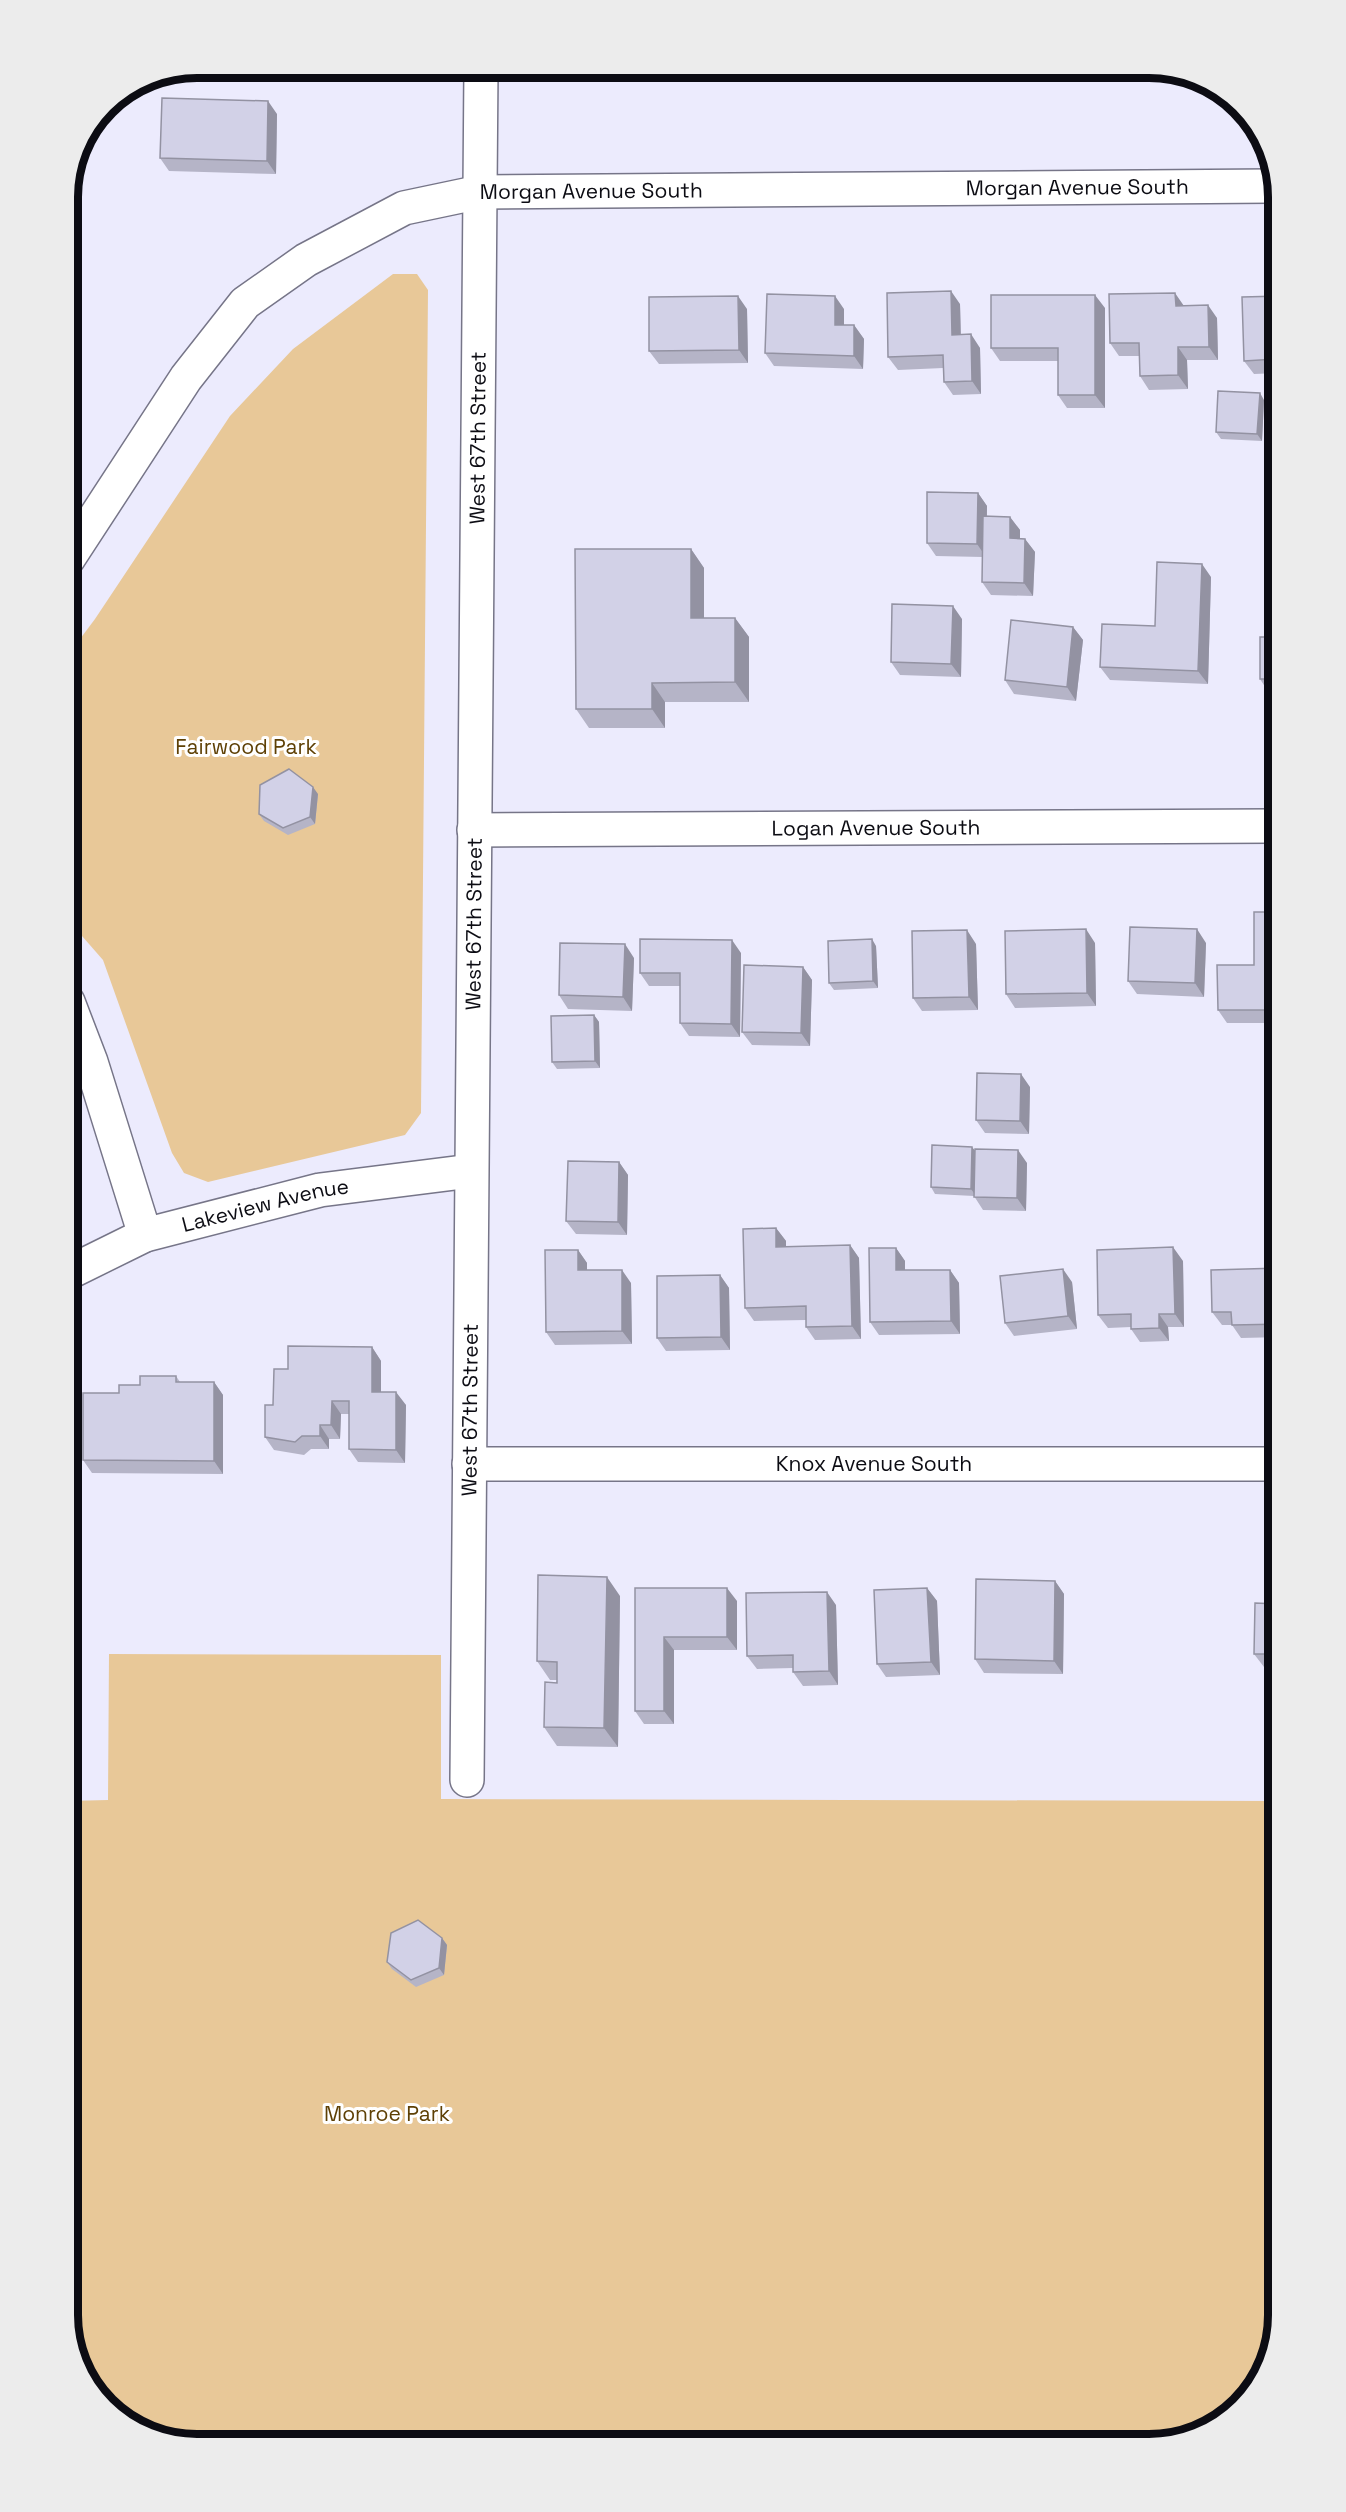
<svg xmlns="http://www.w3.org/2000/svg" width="1346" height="2512" font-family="'Space Grotesk',sans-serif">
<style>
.green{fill:#e8c898}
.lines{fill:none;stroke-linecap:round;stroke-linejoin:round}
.street-casing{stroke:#767588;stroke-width:36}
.street{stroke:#fff;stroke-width:33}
.wall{fill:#b5b4c7}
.shaded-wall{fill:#9392a2}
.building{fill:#d2d1e7;stroke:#9392a2;stroke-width:1.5}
.labels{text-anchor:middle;stroke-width:6;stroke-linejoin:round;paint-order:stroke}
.street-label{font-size:21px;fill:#0c0c13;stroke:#fff}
.park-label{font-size:21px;fill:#5e4005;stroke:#fff}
.rim{fill:none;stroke:#0c0c13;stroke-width:8}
</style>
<rect width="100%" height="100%" fill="#ecebfd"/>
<path class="green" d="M 393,274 L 417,274 L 428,290 L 421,1113 L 405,1135 L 208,1182 L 184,1173 L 172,1153 L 103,960 L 68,920 L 68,655 L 95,619 L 230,416 L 293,349 Z
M 109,1654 L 441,1655 L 441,1799 L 1278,1801 L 1278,2315 L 1256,2387 L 1198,2435 L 154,2432 L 125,2422 L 77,2365 L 68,2315 L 68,1801 L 108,1800 Z"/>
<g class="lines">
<defs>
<g id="street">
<path id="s1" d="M 68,559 L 186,378 L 245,303 L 306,260 L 404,208 L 480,192 L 1276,186"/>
<path id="s2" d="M 474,830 L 1278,826"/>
<path d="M 68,1002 L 91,1062 L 145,1235"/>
<path id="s3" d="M 68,1273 L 145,1235 L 320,1190 L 471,1171"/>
<path id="s4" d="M 469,1464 L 1278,1464"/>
<path id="s5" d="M 467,1780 L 481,68"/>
</g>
</defs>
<use href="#street" class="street-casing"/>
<use href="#street" class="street"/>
</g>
<path class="wall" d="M 802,68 L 867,68 L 867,71 L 805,71 Z
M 912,68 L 968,68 L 968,69 L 914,70 Z
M 277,114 L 276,174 L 169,171 L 160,158 Z
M 68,268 L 74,276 L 72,348 L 68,348 Z
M 1278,296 L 1278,373 L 1254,374 L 1244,361 Z
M 960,304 L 961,335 L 980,348 L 981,394 L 953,395 L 944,382 L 943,368 L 898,370 L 888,357 Z
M 1184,306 L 1217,318 L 1218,360 L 1187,360 L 1188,389 L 1149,390 L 1140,376 L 1140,356 L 1119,356 L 1110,343 Z
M 1105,308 L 1105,408 L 1067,408 L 1058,395 L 1058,361 L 1000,361 L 991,348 Z
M 747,309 L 748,363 L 659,364 L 649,351 Z
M 844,309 L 844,325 L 854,325 L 864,339 L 863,369 L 774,366 L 765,353 Z
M 1264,400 L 1262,441 L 1221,439 L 1216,432 Z
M 978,493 L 987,506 L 987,517 L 1010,517 L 1020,530 L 1020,538 L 1025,539 L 1035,552 L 1033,596 L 991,595 L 982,582 L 983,557 L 936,556 L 927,543 Z
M 691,549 L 704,568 L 704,618 L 735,618 L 749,637 L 749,702 L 665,702 L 665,728 L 589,728 L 576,709 Z
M 1211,577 L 1208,684 L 1110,680 L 1100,667 L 1155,626 Z
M 962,619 L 961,677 L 900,675 L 891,662 Z
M 1073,627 L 1083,640 L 1076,701 L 1014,694 L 1005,680 Z
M 1278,637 L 1278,693 L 1269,693 L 1260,679 Z
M 318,794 L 315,824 L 288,835 L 264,821 L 259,814 Z
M 1278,912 L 1278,1023 L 1227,1023 L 1218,1010 L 1254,965 Z
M 1095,943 L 1096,1006 L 1015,1008 L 1006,994 Z
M 1206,943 L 1204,997 L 1137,994 L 1128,981 Z
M 976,944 L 978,1010 L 922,1011 L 913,998 Z
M 876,946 L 878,988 L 834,990 L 829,983 Z
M 741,953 L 740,1037 L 689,1036 L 680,1023 L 680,986 L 649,986 L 640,973 Z
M 634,958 L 632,1011 L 568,1009 L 559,995 Z
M 803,967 L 812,980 L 810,1046 L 752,1045 L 742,1032 Z
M 594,1015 L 599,1022 L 600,1068 L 557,1069 L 552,1062 Z
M 1030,1087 L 1029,1134 L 985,1133 L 976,1120 Z
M 975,1150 L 1027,1163 L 1026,1211 L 983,1210 L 974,1196 L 935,1194 L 931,1187 Z
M 619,1162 L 628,1175 L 627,1235 L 576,1234 L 566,1221 Z
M 776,1228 L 786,1241 L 786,1247 L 850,1245 L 859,1258 L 861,1339 L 815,1340 L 806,1327 L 806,1320 L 754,1321 L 745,1308 Z
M 896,1248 L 905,1261 L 905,1270 L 950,1270 L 959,1283 L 960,1334 L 879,1335 L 870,1322 Z
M 578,1250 L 587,1263 L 587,1270 L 631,1283 L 632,1344 L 555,1345 L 546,1332 Z
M 1183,1261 L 1184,1327 L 1168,1327 L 1169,1341 L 1140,1342 L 1131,1329 L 1131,1327 L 1108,1328 L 1098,1315 Z
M 1278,1268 L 1278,1337 L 1241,1338 L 1232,1325 L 1222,1325 L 1212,1312 Z
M 720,1275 L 729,1288 L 730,1350 L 666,1351 L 657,1338 Z
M 1072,1282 L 1077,1329 L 1014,1336 L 1005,1323 Z
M 372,1347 L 381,1361 L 381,1392 L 406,1405 L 405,1463 L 358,1462 L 349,1449 L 349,1414 L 341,1414 L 340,1439 L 329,1439 L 329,1449 L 311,1449 L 304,1455 L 274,1450 L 265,1437 L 273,1405 L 288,1369 Z
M 176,1376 L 180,1382 L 214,1382 L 223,1395 L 223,1474 L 92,1473 L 83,1460 L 119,1393 L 140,1385 Z
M 1055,1581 L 1064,1594 L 1063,1674 L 984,1673 L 975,1659 Z
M 635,1588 L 737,1601 L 737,1650 L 674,1650 L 674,1724 L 644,1724 L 635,1711 Z
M 927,1588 L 937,1601 L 940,1675 L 886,1677 L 877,1664 Z
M 620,1596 L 618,1747 L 557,1746 L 544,1727 L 557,1680 L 550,1680 L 537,1661 Z
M 1278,1604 L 1278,1667 L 1264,1667 L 1254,1654 Z
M 836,1605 L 838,1685 L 803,1686 L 793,1672 L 793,1668 L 757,1669 L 747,1656 Z
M 68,1642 L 81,1649 L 81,1697 L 68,1697 Z
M 442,1938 L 447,1945 L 444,1975 L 416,1987 L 392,1969 L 387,1962 Z"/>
<path class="shaded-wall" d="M 268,101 L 277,114 L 276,174 L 267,161 Z
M 68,268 L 74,276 L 72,348 L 68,341 Z
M 951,291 L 960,304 L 961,348 L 952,335 Z
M 1175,293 L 1184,306 L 1176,306 Z
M 1095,295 L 1105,308 L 1105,408 L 1095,395 Z
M 738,296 L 747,309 L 748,363 L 739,350 Z
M 835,296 L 844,309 L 844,338 L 835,325 Z
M 1208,305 L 1217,318 L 1218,360 L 1209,347 Z
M 854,325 L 864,339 L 863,369 L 854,356 Z
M 971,334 L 980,348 L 981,394 L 972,381 Z
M 1178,347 L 1187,360 L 1188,389 L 1178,375 Z
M 1260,393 L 1264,400 L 1262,441 L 1257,434 Z
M 978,493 L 987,506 L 986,557 L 977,544 Z
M 1010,517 L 1020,530 L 1020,551 L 1010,538 Z
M 1025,539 L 1035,552 L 1033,596 L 1024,583 Z
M 691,549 L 704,568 L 704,637 L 691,618 Z
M 1202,564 L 1211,577 L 1208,684 L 1198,671 Z
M 953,606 L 962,619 L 961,677 L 951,664 Z
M 735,618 L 749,637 L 749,702 L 735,682 Z
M 1073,627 L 1083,640 L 1076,701 L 1067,687 Z
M 652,683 L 665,702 L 665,728 L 652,709 Z
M 313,787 L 318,794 L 315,824 L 310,817 Z
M 1086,929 L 1095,943 L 1096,1006 L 1087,993 Z
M 1197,929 L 1206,943 L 1204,997 L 1195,983 Z
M 967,930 L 976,944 L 978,1010 L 969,997 Z
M 872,939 L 876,946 L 878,988 L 873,981 Z
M 732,940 L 741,953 L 740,1037 L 731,1024 Z
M 625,944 L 634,958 L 632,1011 L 623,997 Z
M 803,967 L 812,980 L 810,1046 L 801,1033 Z
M 594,1015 L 599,1022 L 600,1068 L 595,1061 Z
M 1021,1074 L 1030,1087 L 1029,1134 L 1020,1121 Z
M 972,1147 L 977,1153 L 976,1196 L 971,1189 Z
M 1018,1150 L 1027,1163 L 1026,1211 L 1017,1198 Z
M 619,1162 L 628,1175 L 627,1235 L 618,1222 Z
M 776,1228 L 786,1241 L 786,1260 L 776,1247 Z
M 850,1245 L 859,1258 L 861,1339 L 852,1326 Z
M 1173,1247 L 1183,1261 L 1184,1327 L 1175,1314 Z
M 896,1248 L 905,1261 L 905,1283 L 896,1270 Z
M 578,1250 L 587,1263 L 587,1283 L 578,1270 Z
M 1063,1269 L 1072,1282 L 1077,1329 L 1068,1316 Z
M 622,1270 L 631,1283 L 632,1344 L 622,1331 Z
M 950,1270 L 959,1283 L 960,1334 L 951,1321 Z
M 720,1275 L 729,1288 L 730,1350 L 721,1337 Z
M 1159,1314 L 1168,1327 L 1169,1341 L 1159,1328 Z
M 372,1347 L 381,1361 L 381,1405 L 372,1392 Z
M 214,1382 L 223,1395 L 223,1474 L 214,1461 Z
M 396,1392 L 406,1405 L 405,1463 L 396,1450 Z
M 332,1401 L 341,1414 L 340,1439 L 331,1425 Z
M 320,1425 L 329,1439 L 329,1449 L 320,1436 Z
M 607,1577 L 620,1596 L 618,1747 L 604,1728 Z
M 1055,1581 L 1064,1594 L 1063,1674 L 1054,1661 Z
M 727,1588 L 737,1601 L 737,1650 L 727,1637 Z
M 927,1588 L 937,1601 L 940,1675 L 931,1662 Z
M 827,1592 L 836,1605 L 838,1685 L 829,1671 Z
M 664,1637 L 674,1650 L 674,1724 L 664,1711 Z
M 77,1642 L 81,1649 L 81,1697 L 77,1690 Z
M 442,1938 L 447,1945 L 444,1975 L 439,1968 Z"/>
<path class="building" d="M 162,98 L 268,101 L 267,161 L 160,158 Z
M 951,291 L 952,335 L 971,334 L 972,381 L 944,382 L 943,355 L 888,357 L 887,293 Z
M 1175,293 L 1176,306 L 1208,305 L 1209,347 L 1178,347 L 1178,375 L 1140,376 L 1139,343 L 1110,343 L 1109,294 Z
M 767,294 L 835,296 L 835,325 L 854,325 L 854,356 L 765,353 Z
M 991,295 L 1095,295 L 1095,395 L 1058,395 L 1058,348 L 991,348 Z
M 738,296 L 739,350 L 649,351 L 649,297 Z
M 1278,296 L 1278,359 L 1244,361 L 1242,297 Z
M 1218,391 L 1260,393 L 1257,434 L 1216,432 Z
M 927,492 L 978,493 L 977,544 L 927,543 Z
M 983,516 L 1010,517 L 1010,538 L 1025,539 L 1024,583 L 982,582 Z
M 575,549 L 691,549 L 691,618 L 735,618 L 735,682 L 652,683 L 652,709 L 576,709 Z
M 1157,562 L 1202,564 L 1198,671 L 1100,667 L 1102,624 L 1155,626 Z
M 892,604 L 953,606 L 951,664 L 891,662 Z
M 1011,620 L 1073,627 L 1067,687 L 1005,680 Z
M 1260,637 L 1278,637 L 1278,679 L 1260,679 Z
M 289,769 L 313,787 L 310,817 L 283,828 L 259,814 L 260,785 Z
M 1254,912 L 1278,912 L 1278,1010 L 1218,1010 L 1217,965 L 1254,965 Z
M 1130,927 L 1197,929 L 1195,983 L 1128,981 Z
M 1086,929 L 1087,993 L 1006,994 L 1005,931 Z
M 967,930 L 969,997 L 913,998 L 912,931 Z
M 640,939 L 732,940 L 731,1024 L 680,1023 L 680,973 L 640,973 Z
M 872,939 L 873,981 L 829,983 L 828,941 Z
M 560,943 L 625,944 L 623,997 L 559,995 Z
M 744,965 L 803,967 L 801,1033 L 742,1032 Z
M 594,1015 L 595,1061 L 552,1062 L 551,1016 Z
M 977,1073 L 1021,1074 L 1020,1121 L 976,1120 Z
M 932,1145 L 972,1147 L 971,1189 L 931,1187 Z
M 975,1149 L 1018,1150 L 1017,1198 L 974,1197 Z
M 568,1161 L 619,1162 L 618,1222 L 566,1221 Z
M 776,1228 L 776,1247 L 850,1245 L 852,1326 L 806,1327 L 806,1306 L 745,1308 L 743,1229 Z
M 1173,1247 L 1175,1314 L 1159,1314 L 1159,1328 L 1131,1329 L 1131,1314 L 1098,1315 L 1097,1250 Z
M 869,1248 L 896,1248 L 896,1270 L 950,1270 L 951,1321 L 870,1322 Z
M 545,1250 L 578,1250 L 578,1270 L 622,1270 L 622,1331 L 546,1332 Z
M 1278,1268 L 1278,1324 L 1232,1325 L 1231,1312 L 1212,1312 L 1211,1270 Z
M 1063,1269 L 1068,1316 L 1005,1323 L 1000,1276 Z
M 720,1275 L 721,1337 L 657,1338 L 657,1276 Z
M 288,1346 L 372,1347 L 372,1392 L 396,1392 L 396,1450 L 349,1449 L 349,1401 L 332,1401 L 331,1425 L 320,1425 L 320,1436 L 302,1436 L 295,1442 L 265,1437 L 265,1405 L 273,1405 L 274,1369 L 288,1369 Z
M 140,1376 L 176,1376 L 176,1382 L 214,1382 L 214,1461 L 83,1460 L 83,1393 L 119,1393 L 119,1385 L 140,1385 Z
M 538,1575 L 607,1577 L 604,1728 L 544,1727 L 545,1682 L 557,1683 L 557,1662 L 537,1661 Z
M 976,1579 L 1055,1581 L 1054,1661 L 975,1659 Z
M 635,1588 L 727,1588 L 727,1637 L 664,1637 L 664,1711 L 635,1711 Z
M 927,1588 L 931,1662 L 877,1664 L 874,1590 Z
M 827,1592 L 829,1671 L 793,1672 L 793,1655 L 747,1656 L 746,1593 Z
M 1255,1603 L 1278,1604 L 1278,1654 L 1254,1654 Z
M 68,1642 L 77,1642 L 77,1690 L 68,1690 Z
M 418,1920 L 442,1938 L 439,1968 L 411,1980 L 387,1962 L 391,1933 Z"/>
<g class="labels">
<g class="street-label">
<text dy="7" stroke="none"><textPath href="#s1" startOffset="1172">Morgan Avenue South</textPath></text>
<text dy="7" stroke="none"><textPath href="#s1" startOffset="686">Morgan Avenue South</textPath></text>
<text dy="7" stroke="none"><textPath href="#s5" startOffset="1342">West 67th Street</textPath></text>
<text dy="7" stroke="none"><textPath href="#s2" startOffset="402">Logan Avenue South</textPath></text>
<text dy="7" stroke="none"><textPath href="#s5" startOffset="856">West 67th Street</textPath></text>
<text dy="7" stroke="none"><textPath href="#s3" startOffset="210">Lakeview Avenue</textPath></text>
<text dy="7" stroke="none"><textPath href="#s5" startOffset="370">West 67th Street</textPath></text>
<text dy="7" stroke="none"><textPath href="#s4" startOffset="405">Knox Avenue South</textPath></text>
</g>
<g class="park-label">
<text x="246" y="754">Fairwood Park</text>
<text x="387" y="2121">Monroe Park</text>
</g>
</g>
<path d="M0 0H1346V2512H0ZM197 78H1149A119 119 0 0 1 1268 197V2315A119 119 0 0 1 1149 2434H197A119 119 0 0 1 78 2315V197A119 119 0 0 1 197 78Z" fill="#ececec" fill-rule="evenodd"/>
<path class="rim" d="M197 78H1149A119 119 0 0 1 1268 197V2315A119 119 0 0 1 1149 2434H197A119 119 0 0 1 78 2315V197A119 119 0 0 1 197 78Z"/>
</svg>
